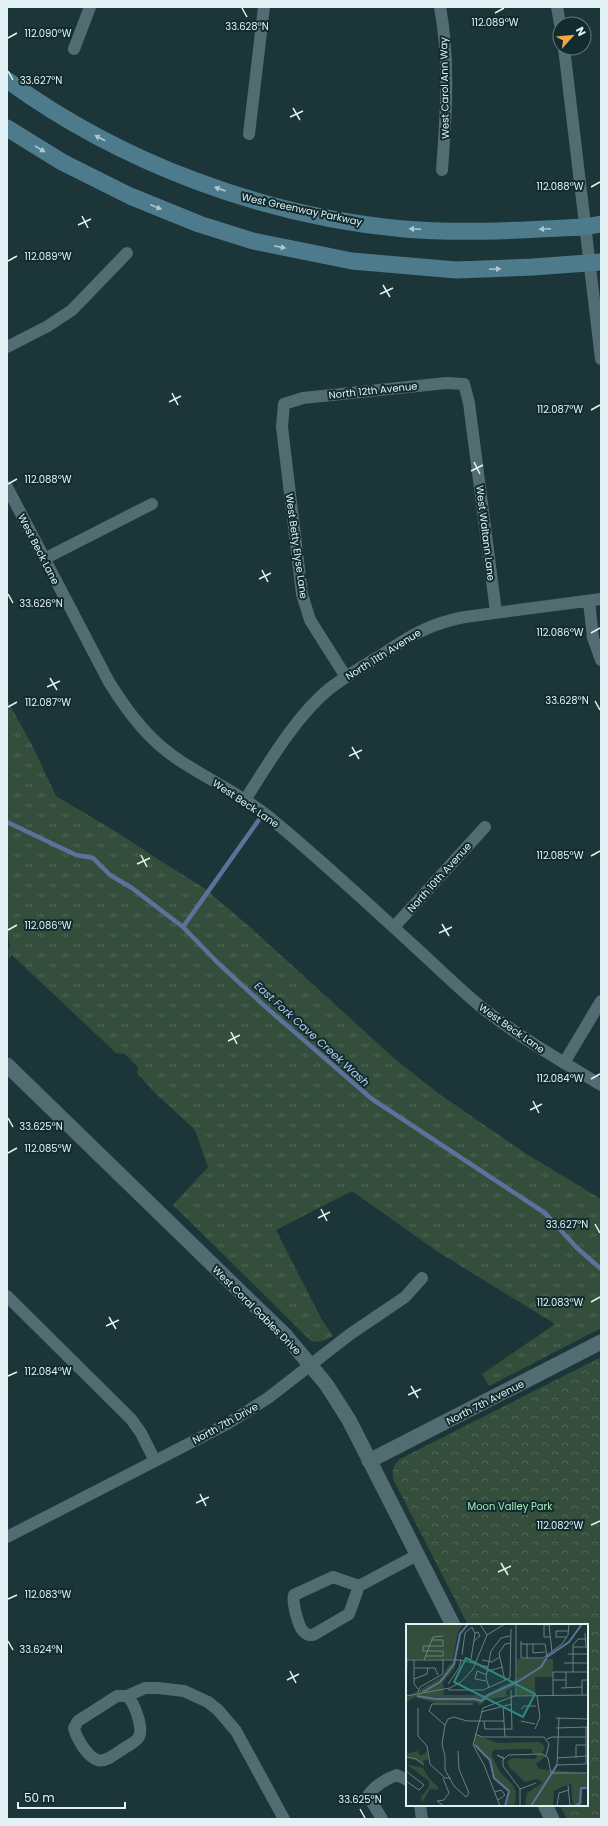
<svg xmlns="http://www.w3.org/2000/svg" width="608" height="1826" font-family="Poppins,sans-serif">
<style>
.grass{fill:url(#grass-tufts)}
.park{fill:url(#park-crowns)}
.pitch{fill:#344e3b}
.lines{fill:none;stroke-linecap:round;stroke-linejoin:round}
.stream{stroke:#5b729a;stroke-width:4.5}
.minor{stroke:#526d71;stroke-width:12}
.tertiary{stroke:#526d71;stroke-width:15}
.secondary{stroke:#4e7b8b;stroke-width:17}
.oneway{fill:#aec8cf}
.ticks{fill:none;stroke:#e2f1f3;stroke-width:1.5}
.labels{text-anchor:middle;stroke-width:4;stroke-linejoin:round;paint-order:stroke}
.street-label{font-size:10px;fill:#e2f1f3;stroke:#112b2e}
.park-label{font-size:10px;fill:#a7ecb9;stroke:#112b2e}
.water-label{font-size:11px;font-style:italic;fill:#b5ccf2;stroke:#112b2e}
.inset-river{fill:none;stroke:#5b729a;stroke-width:2}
.inset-road{fill:none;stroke:#6b8083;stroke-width:1}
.view{fill:#2f8882;fill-opacity:0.15;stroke:#2f8882;stroke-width:2}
.inset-edge{fill:none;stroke:#e2f1f3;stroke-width:2}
.ticks-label{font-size:10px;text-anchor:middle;fill:#e2f1f3;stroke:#112b2e;stroke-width:4;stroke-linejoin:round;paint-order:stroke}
</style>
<defs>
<pattern id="grass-tufts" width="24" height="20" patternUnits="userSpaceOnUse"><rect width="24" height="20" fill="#344e3b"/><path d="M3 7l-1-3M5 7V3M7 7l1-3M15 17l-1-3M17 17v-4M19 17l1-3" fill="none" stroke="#516858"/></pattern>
<pattern id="park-crowns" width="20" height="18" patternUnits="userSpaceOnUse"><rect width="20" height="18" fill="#344e3b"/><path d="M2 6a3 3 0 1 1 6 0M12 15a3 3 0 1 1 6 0" fill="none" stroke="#516858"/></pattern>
</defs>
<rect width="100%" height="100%" fill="#1b3538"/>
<path class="grass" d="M 7,700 L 32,745 L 56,796 L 118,833 L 161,861 L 204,888 L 250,927 L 395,1059 L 438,1093 L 525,1153 L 601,1199 L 601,1328 L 489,1386 L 482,1374 L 555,1324 L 438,1252 L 352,1191 L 276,1230 L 322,1320 L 333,1336 C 324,1341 320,1343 311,1341 L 173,1205 L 208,1167 L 195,1130 L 153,1091 L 137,1073 L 138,1067 L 125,1054 L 116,1053 L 12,955 L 9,959 L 8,950 L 10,947 L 7,928 Z"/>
<path class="park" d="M 601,1357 L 601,1819 L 567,1819 L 560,1805 L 587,1805 L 587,1625 L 468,1625 L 394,1481 C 391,1472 393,1465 400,1459 Z"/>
<path class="pitch" d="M 601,1564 L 601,1589 L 590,1569 Z"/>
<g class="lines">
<path class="stream" d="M 7,822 L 76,855 L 93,858 L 110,875 L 132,888 L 183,927 L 217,962 L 269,1010 L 372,1099 L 545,1213 L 577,1248 L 601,1269
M 183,927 L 263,814"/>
<path class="minor" d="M 440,7 C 450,59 446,117 442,170
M 557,7 L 560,24
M 564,48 L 601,359
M 74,49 L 90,7
M 249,134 L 264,7
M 7,347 L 48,326 L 72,310 L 127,253
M 7,487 L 109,682 C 129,714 150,742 182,762 C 211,781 242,795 269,817 C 319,858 366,902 413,945 C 435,965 457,987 480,1006 C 517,1036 560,1060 601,1085
M 44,559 L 152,504
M 589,601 L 593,638 L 601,660
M 346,677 L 310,620 L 302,594 L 282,427 L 284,404 L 303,398 L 446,383 L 464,384 L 469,403 L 496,612
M 245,800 C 268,764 296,716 329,689 C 346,676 365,665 383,654 C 410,636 431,623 465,617 L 601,599
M 394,927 L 485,827
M 564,1063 L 601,1001
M 7,1296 L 131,1419 L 141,1433 L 155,1461
M 7,1537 L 227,1424 L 268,1398 L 349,1335 L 405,1297 L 422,1278
M 359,1586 L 333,1577 L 294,1595 C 292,1602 298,1627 304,1632 C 307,1635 309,1635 313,1635 L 349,1614 L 359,1586 L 417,1555
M 127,1696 C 134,1702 145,1730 138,1738 C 135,1743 127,1746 123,1749 C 105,1761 98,1768 83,1747 C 79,1740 75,1735 74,1728 L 78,1721 L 117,1696 L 127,1696 L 145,1688 L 158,1688 L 184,1691 L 208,1702 L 218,1710 L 236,1731 L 284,1819
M 420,1805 L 422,1819
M 382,1819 L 373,1804 L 369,1794 C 375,1786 387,1778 397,1775 L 407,1780"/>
<path class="tertiary" d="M 7,1065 L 286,1336 L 326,1384 L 349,1420 L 453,1625
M 369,1461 L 601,1342
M 545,1805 L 552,1819"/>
<path class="secondary" d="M 7,80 C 121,163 263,216 404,229 C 463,234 524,230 584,227 L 601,224
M 7,128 L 62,162 L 130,196 L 199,224 L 253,241 L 352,261 L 456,270 L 533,267 L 601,262"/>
</g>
<defs><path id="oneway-solid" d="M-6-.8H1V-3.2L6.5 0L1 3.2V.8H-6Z"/></defs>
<g class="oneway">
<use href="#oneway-solid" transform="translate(100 138) rotate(-153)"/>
<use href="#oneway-solid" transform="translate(40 149) rotate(31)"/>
<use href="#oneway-solid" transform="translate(220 189) rotate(-160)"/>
<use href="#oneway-solid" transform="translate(156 207) rotate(22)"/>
<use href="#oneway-solid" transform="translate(415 229) rotate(-178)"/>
<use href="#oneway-solid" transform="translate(545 229) rotate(177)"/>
<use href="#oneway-solid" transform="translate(280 247) rotate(12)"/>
<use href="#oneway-solid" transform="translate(495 269) rotate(-3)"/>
</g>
<path class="ticks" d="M 242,8 L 247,17M 495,13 L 504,8M 8,38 L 17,33M 8,71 L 13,80M 293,108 L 300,120M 290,117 L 303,111M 591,187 L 600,182M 82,216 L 88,228M 78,225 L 91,219M 8,261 L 17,256M 383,285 L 390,297M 380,294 L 393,288M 172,393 L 178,405M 169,402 L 181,396M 591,410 L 600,405M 474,462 L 480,474M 471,471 L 483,465M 8,484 L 17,479M 262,570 L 268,582M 259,579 L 271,573M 8,594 L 13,603M 591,633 L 600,628M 50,678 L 57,690M 47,687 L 60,681M 595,701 L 600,710M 8,707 L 17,702M 352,747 L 359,759M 349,756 L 362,750M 141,855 L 147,867M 591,856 L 600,851M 137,864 L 150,858M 442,924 L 449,936M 8,930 L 17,925M 439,933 L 452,927M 231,1032 L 237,1044M 228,1041 L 240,1035M 591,1079 L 600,1074M 533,1101 L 539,1113M 530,1110 L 542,1104M 8,1118 L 13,1127M 8,1153 L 17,1148M 321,1209 L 327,1221M 318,1218 L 330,1212M 595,1224 L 600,1233M 591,1302 L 600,1297M 109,1317 L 116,1329M 106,1326 L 119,1320M 8,1376 L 17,1372M 411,1386 L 418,1398M 408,1395 L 421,1389M 200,1494 L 206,1506M 196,1503 L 209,1497M 591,1525 L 600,1521M 501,1563 L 508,1575M 498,1572 L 511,1566M 8,1599 L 17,1595M 8,1641 L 13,1650M 290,1671 L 296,1683M 287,1680 L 299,1674M 360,1809 L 365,1818"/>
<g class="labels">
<g class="street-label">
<text transform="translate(444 88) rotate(-91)" y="4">West Carol Ann Way</text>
<text transform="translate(302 209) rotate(12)" y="4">West Greenway Parkway</text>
<text transform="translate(373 390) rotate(-6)" y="4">North 12th Avenue</text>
<text transform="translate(486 533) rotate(83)" y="4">West Waltann Lane</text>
<text transform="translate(297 546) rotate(82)" y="4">West Betty Elyse Lane</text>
<text transform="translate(39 549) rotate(63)" y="4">West Beck Lane</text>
<text transform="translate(383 654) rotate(-32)" y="4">North 11th Avenue</text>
<text transform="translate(246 803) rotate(34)" y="4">West Beck Lane</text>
<text transform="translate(439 877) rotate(-48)" y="4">North 10th Avenue</text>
<text transform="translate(512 1028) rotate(35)" y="4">West Beck Lane</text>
<text transform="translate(257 1310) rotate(45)" y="4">West Coral Gables Drive</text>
<text transform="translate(485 1402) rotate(-27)" y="4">North 7th Avenue</text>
<text transform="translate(225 1423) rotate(-29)" y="4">North 7th Drive</text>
</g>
<g class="park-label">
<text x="510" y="1510">Moon Valley Park</text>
</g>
<g class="water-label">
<text transform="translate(312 1034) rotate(42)" y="4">East Fork Cave Creek Wash</text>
</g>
</g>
<g transform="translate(406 1624)">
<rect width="182" height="182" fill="#1b3538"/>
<path d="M 51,35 L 48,45 L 37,58 L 38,71 L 79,71 L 110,55 L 109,66 L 109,62 L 100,67 L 100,71 L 105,72 L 82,75 L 74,81 L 70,78 L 30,79 L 9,73 L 0,78 L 0,74 L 37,52 L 42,42 ZM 69,111 L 92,119 L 133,118 L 139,122 L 136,130 L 140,132 L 130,140 L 133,145 L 180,149 L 182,164 L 176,166 L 176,182 L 167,182 L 165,159 L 148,167 L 147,182 L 119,182 L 121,169 L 137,158 L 130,155 L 119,158 L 103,143 L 101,138 L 106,134 L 130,135 L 131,130 L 127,130 L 126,125 L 87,126 L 86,132 L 94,148 L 107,161 L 110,168 L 109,182 L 98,182 L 103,172 L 102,168 L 87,155 L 84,138 L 67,121 ZM 2,125 L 2,129 L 12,127 L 14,132 L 21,128 L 23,135 L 17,137 L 18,140 L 1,132 ZM 0,140 L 17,144 L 23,154 L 32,163 L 32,166 L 25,165 L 22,168 L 16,179 L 15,173 L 23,163 L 23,157 Z" fill="#344e3b"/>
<path d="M 111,35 L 147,35 L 147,53 L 129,53 L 129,71 L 111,71 Z" fill="#344e3b"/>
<path d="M 0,0 L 58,0 L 52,8 L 47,35 L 0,35 Z" fill="#344e3b"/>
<path class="inset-river" d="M 17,68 L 34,58 L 48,40 L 54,10 L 62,0M 11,72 L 30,75 L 69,75 L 75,77 L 82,71 L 111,58 L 135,43 L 141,33 L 163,18 L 176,0M 69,121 L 84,136 L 88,154 L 103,167 L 99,182M 125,182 L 151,141M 169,182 L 174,179 L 175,164 L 182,164"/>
<path class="inset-road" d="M 74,0 L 81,11M 110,0 L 110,72M 143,1 L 146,28M 179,9 L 180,23M 144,13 L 138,13 L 138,1 L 156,0M 160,13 L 150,13 L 150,7 L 163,7M 68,17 L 74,12 L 72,8 L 69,9M 115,17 L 115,34 L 137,34 L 156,20 L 162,11 L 163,0M 115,20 L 139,20 L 141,32M 121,20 L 121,35M 127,20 L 127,29 L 139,28M 167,23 L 182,23M 162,30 L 182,30M 56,31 L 59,9 L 66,3 L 69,10 L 65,35M 19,32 L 37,32 L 37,27 L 17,27 L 17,22 L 37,22 L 37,16 L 25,16M 0,36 L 55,36 L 82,43M 8,36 L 8,60 L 12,65M 18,36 L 27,13 L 37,12M 76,36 L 86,38 L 94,33M 158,39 L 182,39M 9,44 L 29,44 L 32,51M 82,47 L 97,43M 167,48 L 167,21 L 172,15 L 180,15M 8,55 L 21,50 L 22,44M 147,56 L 160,56M 80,57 L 69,55 L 71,47 L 81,51M 99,57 L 93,29 L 99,20 L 105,19M 42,60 L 53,44 L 55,36M 83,64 L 80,53 L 85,27 L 95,14 L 104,12M 155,64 L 176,63M 160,64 L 160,48M 42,66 L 77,66 L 104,54 L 105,5M 12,68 L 14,63 L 37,50 L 37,35M 0,69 L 1,36M 176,71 L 176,56 L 182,56M 0,72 L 44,64 L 55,58 L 67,45 L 81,11 L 99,0M 147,72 L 147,48 L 182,48M 97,82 L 99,113M 12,84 L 12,112 L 21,122 L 24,140 L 39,154 L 45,154M 115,85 L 118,82 L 130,82M 23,87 L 26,80 L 67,80M 23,87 L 39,101M 75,88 L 106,80M 150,94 L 182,95M 153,94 L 151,141 L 180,140 L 180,103M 78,97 L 79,105 L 106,105 L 105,66M 115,97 L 129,100M 150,104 L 182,103M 129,105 L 134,93 L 131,72M 69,110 L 76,113 L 138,113 L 143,120 L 140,132M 141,115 L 146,113 L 180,113M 52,127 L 53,145 L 63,169 L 60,173 L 48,162 L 39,146 L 39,132 L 36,120 L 39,101 L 42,95 L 48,93 L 61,97 L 98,97M 0,133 L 10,135 L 18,141M 151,134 L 182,132M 170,134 L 170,121 L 180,121M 98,135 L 91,131 L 98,134M 0,147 L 18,161 L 13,166 L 0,157M 37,154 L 43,169 L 38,176 L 31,177 L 38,182M 162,161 L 164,182M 114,165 L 130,159M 89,168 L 95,166 L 99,171 L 92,176M 94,182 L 78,141 L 67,121 L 77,84 L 108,72 L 182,71M 114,182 L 114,165 L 97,142 L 97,136 L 102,131 L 136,130 L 142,134 L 145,149 L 182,149M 151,182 L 153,169 L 163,166"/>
<path class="view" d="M 60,34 L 129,70 L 117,93 L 48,58 Z"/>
<rect width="182" height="182" class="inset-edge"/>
</g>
<g class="ticks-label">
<text x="495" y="26">112.089°W</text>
<text x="247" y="30">33.628°N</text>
<text x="48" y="37">112.090°W</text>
<text x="41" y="84">33.627°N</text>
<text x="560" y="190">112.088°W</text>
<text x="48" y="260">112.089°W</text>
<text x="560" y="413">112.087°W</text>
<text x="48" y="483">112.088°W</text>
<text x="41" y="607">33.626°N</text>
<text x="560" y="636">112.086°W</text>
<text x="567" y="704">33.628°N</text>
<text x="48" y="706">112.087°W</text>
<text x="560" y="859">112.085°W</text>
<text x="48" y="929">112.086°W</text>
<text x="560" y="1082">112.084°W</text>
<text x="41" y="1130">33.625°N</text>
<text x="48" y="1152">112.085°W</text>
<text x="567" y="1228">33.627°N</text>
<text x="560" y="1306">112.083°W</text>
<text x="48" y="1375">112.084°W</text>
<text x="560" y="1529">112.082°W</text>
<text x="48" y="1598">112.083°W</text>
<text x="41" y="1653">33.624°N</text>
<text x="360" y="1803">33.625°N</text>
</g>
<rect width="608" height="1826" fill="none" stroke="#e2f1f3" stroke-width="16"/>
<g transform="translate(572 36) rotate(63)"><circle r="19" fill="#112b2e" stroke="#657a7d"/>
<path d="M0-3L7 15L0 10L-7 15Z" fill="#f1a640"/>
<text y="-6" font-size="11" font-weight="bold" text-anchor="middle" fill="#e2f1f3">N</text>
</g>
<path d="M18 1802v6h107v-6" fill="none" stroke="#e2f1f3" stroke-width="2"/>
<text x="24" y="1802" font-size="12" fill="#e2f1f3" stroke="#112b2e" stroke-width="3" paint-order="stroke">50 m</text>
</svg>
